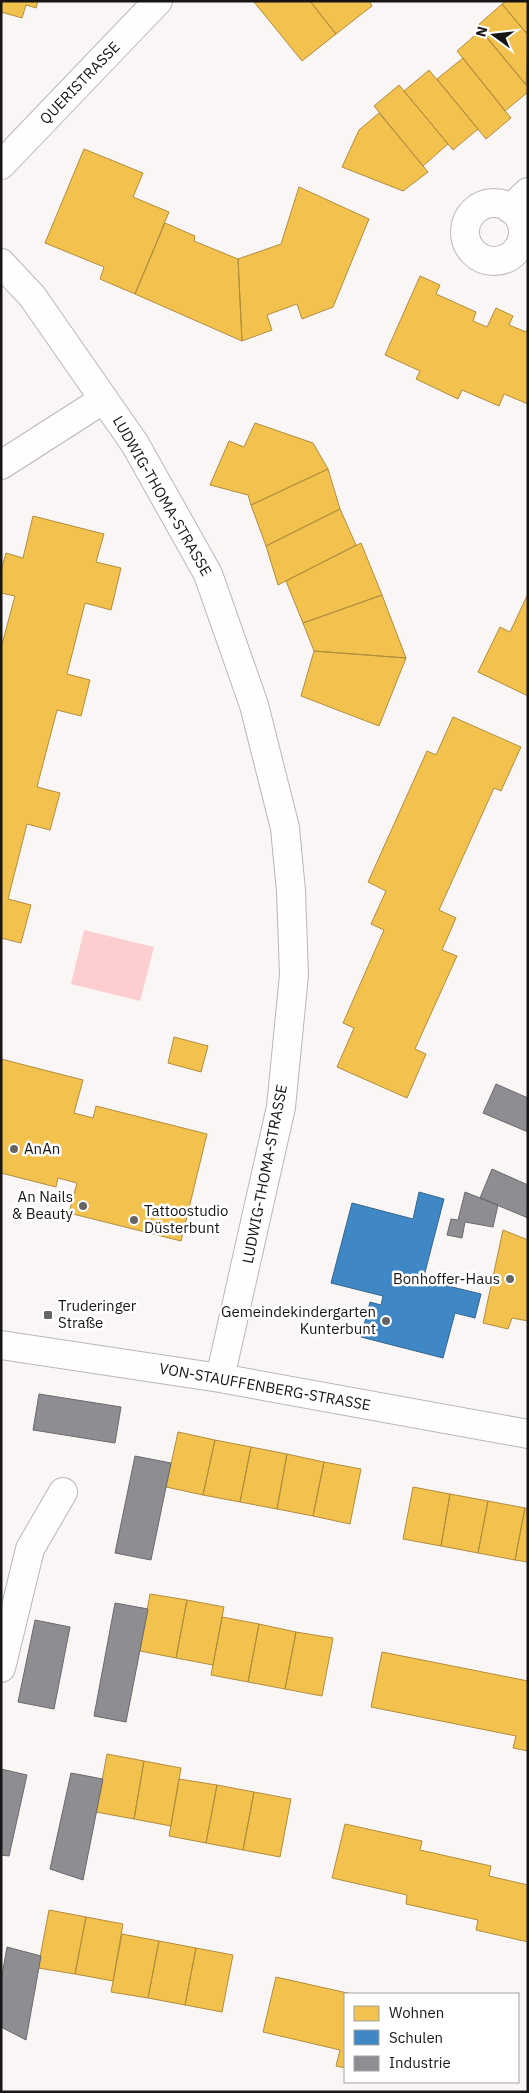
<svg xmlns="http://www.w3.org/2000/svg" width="529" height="2093" font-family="'IBM Plex Sans',sans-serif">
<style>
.green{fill:#fdced0}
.homes{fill:#f2c14e;stroke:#b18d3d}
.schools{fill:#3f88c5;stroke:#336690}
.industry{fill:#8d8d92;stroke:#6a696c}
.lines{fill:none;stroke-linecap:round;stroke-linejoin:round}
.minor-casing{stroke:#bab6b7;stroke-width:30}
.minor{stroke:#fefefe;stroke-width:28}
.poi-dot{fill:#676464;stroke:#fff;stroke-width:2}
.labels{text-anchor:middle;stroke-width:5;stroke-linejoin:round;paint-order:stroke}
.street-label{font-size:15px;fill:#181515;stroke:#fff}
.poi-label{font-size:15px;fill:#181515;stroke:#fff;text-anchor:start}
</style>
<rect width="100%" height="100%" fill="#fbf6f6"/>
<path class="green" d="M 84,930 L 154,947 L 140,1001 L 71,984 Z"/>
<path class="homes" d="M 1,1 L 38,1 L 36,8 L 26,5 L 22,18 L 1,12 Z
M 310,1 L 369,1 L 372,6 L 336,34 Z
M 310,1 L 336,34 L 302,61 L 254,2 Z
M 506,1 L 528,1 L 528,35 L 502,4 Z
M 502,4 L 528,35 L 526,85 L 477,26 Z
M 481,30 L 528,87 L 528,92 L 505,111 L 457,51 Z
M 463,58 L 511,118 L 486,139 L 437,79 Z
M 429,70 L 478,129 L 453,150 L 404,91 Z
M 399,85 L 448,144 L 423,166 L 374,106 Z
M 379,113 L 428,172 L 403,191 L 342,167 L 359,130 Z
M 84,149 L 143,173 L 133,197 L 169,212 L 135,294 L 100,279 L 104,267 L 45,243 Z
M 299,187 L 369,219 L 333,307 L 302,319 L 297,304 L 267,315 L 272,330 L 242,341 L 238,259 L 281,244 Z
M 165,223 L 195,236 L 194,241 L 238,259 L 242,341 L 135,294 Z
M 420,276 L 440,285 L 436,294 L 476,312 L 473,321 L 487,327 L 496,308 L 513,316 L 509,325 L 526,332 L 528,328 L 528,404 L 504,394 L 499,406 L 462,390 L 458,399 L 416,379 L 420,371 L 385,355 Z
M 255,423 L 313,443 L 328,469 L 251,505 L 248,495 L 210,485 L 229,441 L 244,447 Z
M 328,469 L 340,509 L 266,546 L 251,505 Z
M 340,509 L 356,545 L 278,585 L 266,546 Z
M 33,516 L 104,534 L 96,562 L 121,568 L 111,610 L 85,603 L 67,674 L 90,680 L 81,716 L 57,710 L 37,787 L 60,793 L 50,830 L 27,824 L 8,899 L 31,905 L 21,943 L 1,938 L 1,648 L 15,596 L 1,593 L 1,571 L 6,553 L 23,558 Z
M 361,543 L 382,595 L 303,623 L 286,581 Z
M 382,595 L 406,658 L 314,651 L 303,623 Z
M 527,596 L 528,597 L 528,696 L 478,672 L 500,627 L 510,632 Z
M 314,651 L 406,658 L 379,726 L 301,696 Z
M 453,717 L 521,747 L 501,791 L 494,788 L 439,910 L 456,918 L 442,950 L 457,956 L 415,1049 L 426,1054 L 407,1098 L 337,1067 L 354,1028 L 343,1023 L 384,930 L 371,924 L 386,891 L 368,882 L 427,751 L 436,755 Z
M 174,1037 L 208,1046 L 201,1072 L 168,1063 Z
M 1,1059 L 83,1080 L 74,1113 L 93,1118 L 96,1106 L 207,1134 L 181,1241 L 69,1213 L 77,1183 L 58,1178 L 56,1187 L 1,1173 Z
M 503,1230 L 528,1240 L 528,1321 L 512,1318 L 508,1329 L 483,1323 Z
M 178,1432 L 215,1440 L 203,1495 L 166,1487 Z
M 215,1440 L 251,1447 L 240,1502 L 203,1495 Z
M 251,1447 L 287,1454 L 277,1509 L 240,1502 Z
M 287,1454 L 324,1462 L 313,1516 L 277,1509 Z
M 324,1462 L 361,1469 L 350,1524 L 313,1516 Z
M 413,1487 L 450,1494 L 441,1546 L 403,1539 Z
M 450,1494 L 488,1501 L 478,1553 L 441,1546 Z
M 488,1501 L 525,1508 L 515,1560 L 478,1553 Z
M 525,1508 L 528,1509 L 528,1562 L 515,1560 Z
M 150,1594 L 187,1600 L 176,1658 L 140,1651 Z
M 187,1600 L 224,1607 L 213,1665 L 176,1658 Z
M 222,1617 L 259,1624 L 248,1682 L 211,1675 Z
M 259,1624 L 296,1632 L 285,1689 L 248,1682 Z
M 296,1632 L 333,1638 L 322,1696 L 285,1689 Z
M 382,1652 L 528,1681 L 528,1751 L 513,1748 L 516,1736 L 371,1707 Z
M 107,1754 L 144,1761 L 134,1819 L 96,1812 Z
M 144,1761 L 181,1768 L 171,1826 L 134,1819 Z
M 179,1779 L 217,1785 L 206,1843 L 169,1836 Z
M 217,1785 L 254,1792 L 243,1850 L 206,1843 Z
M 254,1792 L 291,1799 L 280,1857 L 243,1850 Z
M 345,1824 L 422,1841 L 420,1850 L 491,1866 L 489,1876 L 528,1885 L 528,1942 L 476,1930 L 478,1920 L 406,1904 L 407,1895 L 332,1878 Z
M 49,1910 L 86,1917 L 75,1974 L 38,1968 Z
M 86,1917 L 123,1924 L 113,1981 L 75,1974 Z
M 122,1934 L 159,1941 L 148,1998 L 111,1992 Z
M 159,1941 L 196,1948 L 185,2005 L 148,1998 Z
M 196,1948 L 233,1955 L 222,2012 L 185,2005 Z
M 276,1977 L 352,1994 L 345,1994 L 345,2068 L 336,2066 L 340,2050 L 263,2032 Z"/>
<path class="schools" d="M 419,1192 L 444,1199 L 423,1280 L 481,1294 L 475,1318 L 455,1313 L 443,1358 L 361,1337 L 370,1302 L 381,1305 L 383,1296 L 331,1283 L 352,1203 L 413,1219 Z"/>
<path class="industry" d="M 496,1084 L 528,1098 L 528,1132 L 483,1113 Z
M 492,1169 L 528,1185 L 528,1218 L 480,1198 Z
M 465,1192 L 498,1205 L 493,1227 L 465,1222 L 462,1238 L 447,1235 L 451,1219 L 458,1220 Z
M 39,1394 L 121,1407 L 115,1443 L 33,1430 Z
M 135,1456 L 171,1463 L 151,1560 L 115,1553 Z
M 115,1603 L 148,1609 L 126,1722 L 94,1716 Z
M 35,1620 L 70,1627 L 54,1709 L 18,1702 Z
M 1,1769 L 27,1775 L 9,1856 L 1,1855 Z
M 71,1773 L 103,1779 L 83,1880 L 50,1869 Z
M 7,1947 L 41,1956 L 26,2040 L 1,2027 L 1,1981 Z"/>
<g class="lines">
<defs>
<path id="minor" d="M 1,165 L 158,1
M465 232a29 29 0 1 1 58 0a29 29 0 1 1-58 0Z
M 510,209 L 528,192
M 1,263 L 32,296 L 135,444 L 208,574 L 254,705 L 285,828 L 291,891 L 294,975 L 281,1107 L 220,1378
M 1,465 L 104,399
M 1,1345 L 220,1378 L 528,1434
M 1,1668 L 30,1549 L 63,1492"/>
</defs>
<use href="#minor" class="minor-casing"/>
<use href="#minor" class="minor"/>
</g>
<g class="poi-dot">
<circle cx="14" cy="1149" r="5"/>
<circle cx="83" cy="1206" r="5"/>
<circle cx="134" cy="1220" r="5"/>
<circle cx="510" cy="1279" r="5"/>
<rect x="43" y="1310" width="10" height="10" rx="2.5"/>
<circle cx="386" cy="1321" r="5"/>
</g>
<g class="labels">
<g class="street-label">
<text transform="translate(80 83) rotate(-46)" y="5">QUERISTRASSE</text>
<text transform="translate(162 496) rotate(60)" y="5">LUDWIG-THOMA-STRASSE</text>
<text transform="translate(265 1174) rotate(-79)" y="5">LUDWIG-THOMA-STRASSE</text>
<text transform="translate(265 1387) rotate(10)" y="5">VON-STAUFFENBERG-STRASSE</text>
</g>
<g class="poi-label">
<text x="24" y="1154">AnAn</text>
<text x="73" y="1202" text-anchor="end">An Nails<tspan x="73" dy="17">&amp; Beauty</tspan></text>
<text x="144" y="1216">Tattoostudio<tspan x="144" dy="17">Düsterbunt</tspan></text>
<text x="500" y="1284" text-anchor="end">Bonhoffer-Haus</text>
<text x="58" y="1311">Truderinger<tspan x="58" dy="17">Straße</tspan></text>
<text x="376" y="1317" text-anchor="end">Gemeindekindergarten<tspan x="376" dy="17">Kunterbunt</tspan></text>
</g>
</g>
<rect width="529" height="2093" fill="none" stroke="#181515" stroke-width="5"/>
<rect x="344" y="1993" width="175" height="90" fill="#ffffff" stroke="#a3a1a1"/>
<rect x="354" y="2006" width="25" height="15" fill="#f2c14e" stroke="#a3a1a1"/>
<text x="389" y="2018" font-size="15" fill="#181515">Wohnen</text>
<rect x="354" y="2030" width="25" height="15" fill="#3f88c5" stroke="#a3a1a1"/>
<text x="389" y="2043" font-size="15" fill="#181515">Schulen</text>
<rect x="354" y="2056" width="25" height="15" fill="#8d8d92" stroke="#a3a1a1"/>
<text x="389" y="2068" font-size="15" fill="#181515">Industrie</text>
<g transform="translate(494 35) rotate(285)" stroke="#ffffff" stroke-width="4" paint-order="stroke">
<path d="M0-4L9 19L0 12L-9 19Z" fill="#181515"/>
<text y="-8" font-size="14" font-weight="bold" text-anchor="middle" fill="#181515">N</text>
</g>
</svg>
